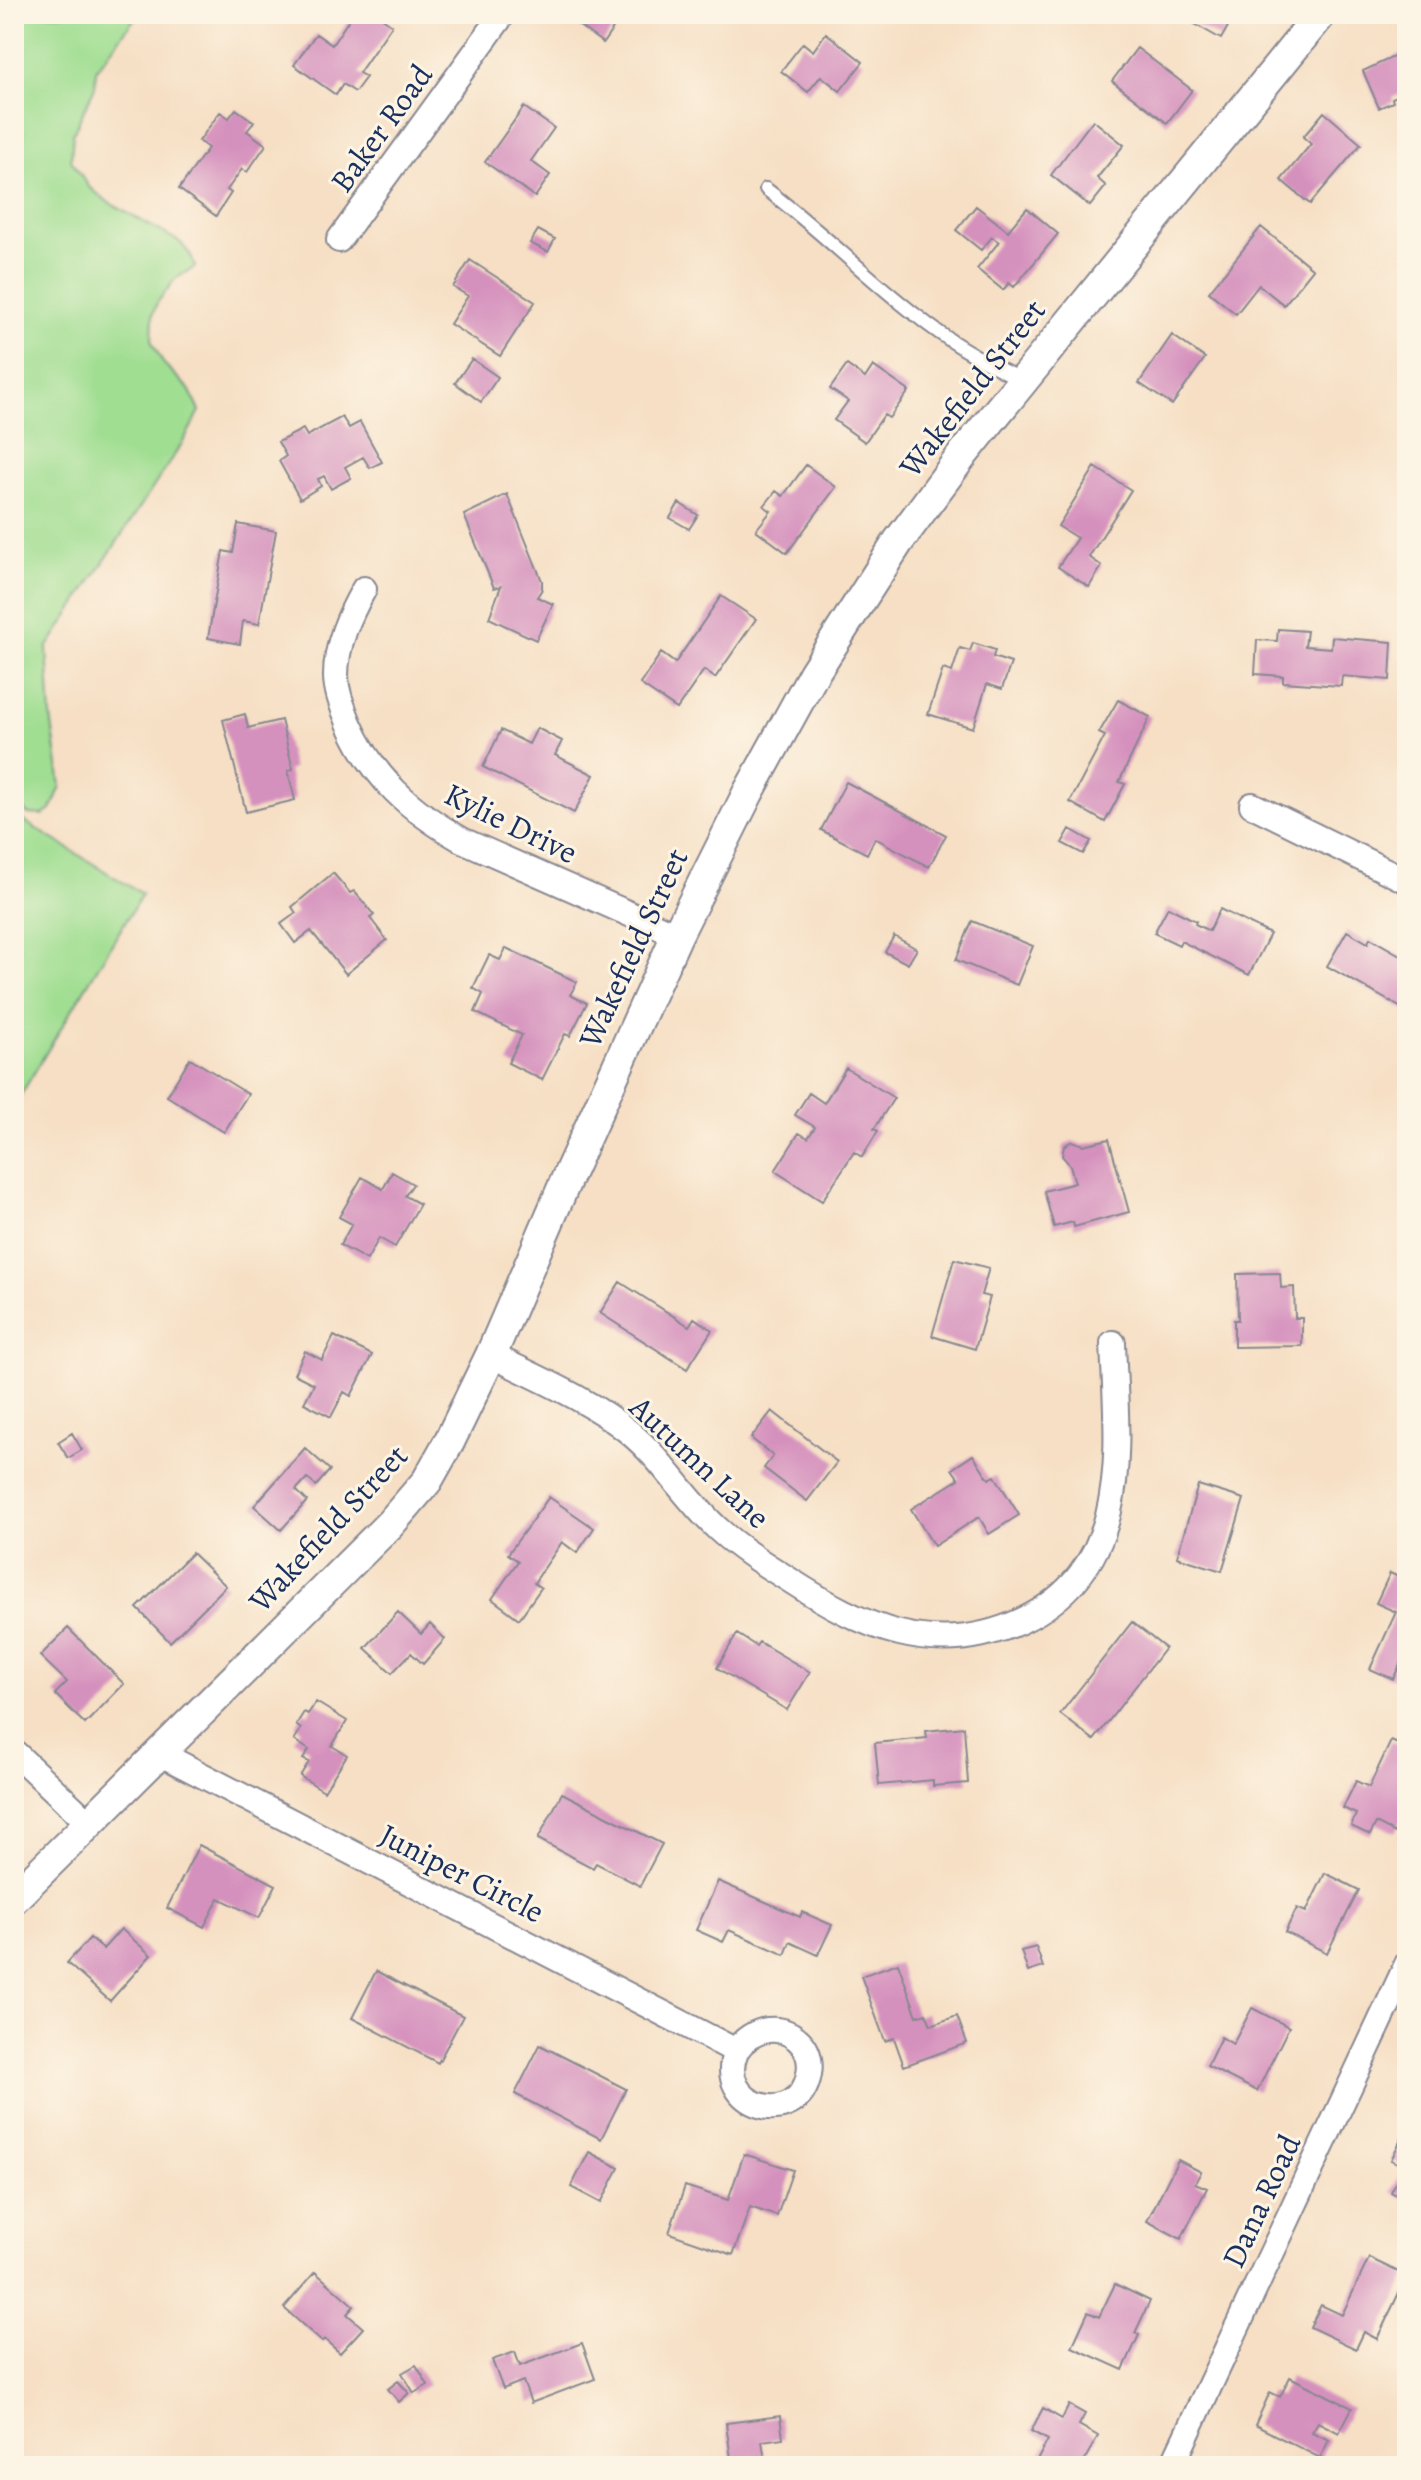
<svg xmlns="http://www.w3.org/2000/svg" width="1421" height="2480" font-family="Alegreya,serif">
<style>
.green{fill:#a0de92;stroke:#5e8678;stroke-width:2}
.building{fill:#d591bd}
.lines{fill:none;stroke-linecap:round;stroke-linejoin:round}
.service-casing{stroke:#888791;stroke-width:16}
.minor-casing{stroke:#888791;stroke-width:28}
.tertiary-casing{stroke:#888791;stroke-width:34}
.service{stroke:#fff;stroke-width:12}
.minor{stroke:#fff;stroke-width:24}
.tertiary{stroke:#fff;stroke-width:30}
.labels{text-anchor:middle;stroke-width:6;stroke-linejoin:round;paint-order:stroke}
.street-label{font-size:32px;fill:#1b2f5e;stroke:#fcf5e5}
</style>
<rect width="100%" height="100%" fill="#fcf5e5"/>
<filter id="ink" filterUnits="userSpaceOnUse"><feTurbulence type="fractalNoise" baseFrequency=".0125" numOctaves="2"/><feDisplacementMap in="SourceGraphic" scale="16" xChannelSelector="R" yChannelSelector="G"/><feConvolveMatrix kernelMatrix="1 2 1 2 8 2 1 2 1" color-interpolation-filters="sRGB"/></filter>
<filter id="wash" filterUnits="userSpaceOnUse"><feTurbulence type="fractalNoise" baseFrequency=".006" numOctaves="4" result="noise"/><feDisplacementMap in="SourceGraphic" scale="32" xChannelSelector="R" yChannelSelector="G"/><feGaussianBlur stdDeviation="1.8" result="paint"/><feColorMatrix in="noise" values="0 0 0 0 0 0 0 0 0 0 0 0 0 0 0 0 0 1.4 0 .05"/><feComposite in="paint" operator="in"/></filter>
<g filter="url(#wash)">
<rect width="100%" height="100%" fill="#f6dfc4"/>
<path class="green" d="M 14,14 L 143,14 L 132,22 L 96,70 L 95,87 L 73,133 L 71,160 L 89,187 L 108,202 L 180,242 L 190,254 L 195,267 L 175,279 L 157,303 L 153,314 L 152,342 L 163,363 L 189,389 L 200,411 L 183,442 L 47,648 L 51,717 L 61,786 L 51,810 L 42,815 L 28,814 L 14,799 Z
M 14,815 L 142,894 L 14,1106 Z"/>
<g id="blocks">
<path class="building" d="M 345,14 L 377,14 L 392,25 L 359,73 L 366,77 L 355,92 L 343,84 L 336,95 L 294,65 L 316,34 L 332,45 L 350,18 Z
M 580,14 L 623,14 L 603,43 L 574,22 Z
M 1177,14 L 1235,14 L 1221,39 Z
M 826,33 L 863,62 L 840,91 L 821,76 L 808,92 L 781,71 L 803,43 L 813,51 Z
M 1407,46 L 1407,108 L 1401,94 L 1392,98 L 1393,102 L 1379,108 L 1363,71 L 1402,53 L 1401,49 Z
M 1137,48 L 1192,90 L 1167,123 L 1112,81 Z
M 524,107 L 554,128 L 531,161 L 550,175 L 535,197 L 485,162 Z
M 236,109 L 254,122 L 247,131 L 266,145 L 247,172 L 242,169 L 227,190 L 231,193 L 216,216 L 179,189 L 208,148 L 199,141 L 220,112 L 229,118 Z
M 1324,112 L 1361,144 L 1310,204 L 1281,180 L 1311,144 L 1303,137 Z
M 1093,120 L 1124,145 L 1097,178 L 1106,186 L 1090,206 L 1051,175 Z
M 976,206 L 1008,231 L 1027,208 L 1058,234 L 1014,287 L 1009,283 L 1003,290 L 977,269 L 999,242 L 992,237 L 981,250 L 956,230 Z
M 1261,227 L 1313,269 L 1284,305 L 1259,285 L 1236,314 L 1209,292 Z
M 538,230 L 555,239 L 548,252 L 530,243 Z
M 470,260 L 535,302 L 500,356 L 450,324 L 468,296 L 453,287 Z
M 1172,335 L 1205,358 L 1172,405 L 1139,383 Z
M 472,359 L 498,377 L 481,402 L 455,383 Z
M 847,365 L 865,378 L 873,366 L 909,391 L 889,418 L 884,415 L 865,442 L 834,420 L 848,401 L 830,389 Z
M 342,417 L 349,428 L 360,422 L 382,462 L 370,468 L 363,457 L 345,467 L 351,478 L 331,489 L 324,476 L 318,479 L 321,486 L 300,499 L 279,461 L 286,456 L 278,442 L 303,429 L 307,436 Z
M 806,465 L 836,487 L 787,553 L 756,530 L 771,511 L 764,506 L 776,491 L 783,496 Z
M 1095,467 L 1131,490 L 1089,557 L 1102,566 L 1089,587 L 1058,567 L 1077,538 L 1058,526 Z
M 507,494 L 542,581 L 542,589 L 537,597 L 553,604 L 536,640 L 489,618 L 501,586 L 494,588 L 464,515 Z
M 679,503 L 698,515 L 689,529 L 670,518 Z
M 238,524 L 276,531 L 259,624 L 243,621 L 240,644 L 208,638 L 223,551 L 233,553 Z
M 721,596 L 756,619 L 715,678 L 704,670 L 677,709 L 640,684 L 661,653 L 675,663 Z
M 1278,629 L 1307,631 L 1305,646 L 1331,648 L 1332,637 L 1392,642 L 1390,680 L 1342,676 L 1341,686 L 1283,682 L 1283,676 L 1255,674 L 1257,640 L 1277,641 Z
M 973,643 L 995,650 L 993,657 L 1011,663 L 1002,689 L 987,684 L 973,728 L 928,714 L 943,669 L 952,672 L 960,648 L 970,651 Z
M 1118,700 L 1150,717 L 1119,782 L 1125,784 L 1105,822 L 1070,802 L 1105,736 L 1099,733 Z
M 245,714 L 248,728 L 281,720 L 293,769 L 288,771 L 295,800 L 246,812 L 223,720 Z
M 537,728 L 562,741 L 555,755 L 594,775 L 574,813 L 483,767 L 501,730 L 529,744 Z
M 846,782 L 946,835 L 929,867 L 875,838 L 867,854 L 821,830 Z
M 1070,829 L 1091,841 L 1083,854 L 1062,843 Z
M 333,873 L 350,893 L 354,891 L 374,915 L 370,918 L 387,940 L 346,974 L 311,931 L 295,943 L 281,924 L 296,913 L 292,907 Z
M 1168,907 L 1196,921 L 1195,924 L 1209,931 L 1220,909 L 1270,934 L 1249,975 L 1181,941 L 1179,945 L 1154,933 Z
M 972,921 L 1033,946 L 1017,985 L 956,960 Z
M 1347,931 L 1368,943 L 1370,938 L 1407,959 L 1407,1011 L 1327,966 Z
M 894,936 L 917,949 L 908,964 L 885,952 Z
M 506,948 L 577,982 L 570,995 L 587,1003 L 570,1036 L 565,1034 L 542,1080 L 508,1063 L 522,1035 L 475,1012 L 483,994 L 473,988 L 489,955 L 500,960 Z
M 190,1058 L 248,1094 L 224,1132 L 167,1096 Z
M 846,1068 L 894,1098 L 874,1129 L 878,1131 L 862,1157 L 854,1152 L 822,1201 L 775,1171 L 799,1133 L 808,1138 L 815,1127 L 795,1115 L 809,1093 L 824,1103 Z
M 1109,1139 L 1129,1212 L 1074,1227 L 1073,1222 L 1054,1227 L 1044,1191 L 1075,1183 L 1070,1165 L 1062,1156 L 1064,1146 L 1072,1141 L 1083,1145 Z
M 392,1172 L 413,1184 L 405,1196 L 420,1204 L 395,1247 L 379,1238 L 367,1260 L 340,1245 L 352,1224 L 339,1217 L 362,1177 L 383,1189 Z
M 954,1259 L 989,1268 L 981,1295 L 990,1297 L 975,1349 L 932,1336 Z
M 1280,1273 L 1281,1288 L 1294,1287 L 1295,1318 L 1302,1318 L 1302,1346 L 1234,1347 L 1234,1320 L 1238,1320 L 1237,1274 Z
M 620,1282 L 689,1326 L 694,1318 L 712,1330 L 687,1369 L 600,1313 Z
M 334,1336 L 372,1355 L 351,1396 L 344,1392 L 331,1417 L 304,1403 L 314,1384 L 294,1374 L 305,1351 L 322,1360 Z
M 772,1411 L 837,1462 L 807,1501 L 764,1468 L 773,1456 L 751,1438 Z
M 72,1433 L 82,1450 L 68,1458 L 58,1442 Z
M 305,1448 L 330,1470 L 316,1486 L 307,1478 L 296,1490 L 307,1501 L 281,1530 L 254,1506 Z
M 973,1455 L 989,1479 L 995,1476 L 1019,1515 L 989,1534 L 979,1517 L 934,1546 L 911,1509 L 959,1479 L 952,1469 Z
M 1198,1485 L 1244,1499 L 1222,1571 L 1177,1557 Z
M 549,1497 L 594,1528 L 577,1553 L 562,1542 L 534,1583 L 541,1588 L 519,1619 L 492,1599 L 518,1561 L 508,1554 Z
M 192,1553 L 226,1586 L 170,1642 L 137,1608 Z
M 1390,1573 L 1407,1581 L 1407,1666 L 1401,1663 L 1393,1679 L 1370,1669 L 1396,1612 L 1376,1603 Z
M 398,1612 L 421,1634 L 430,1624 L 445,1639 L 423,1664 L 411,1653 L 392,1673 L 365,1648 Z
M 1132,1622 L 1165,1648 L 1094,1740 L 1060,1714 Z
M 68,1628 L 124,1684 L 85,1724 L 55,1694 L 67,1682 L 40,1656 Z
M 737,1634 L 756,1646 L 759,1642 L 810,1672 L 787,1710 L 717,1668 Z
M 316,1702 L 347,1721 L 332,1746 L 347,1755 L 324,1791 L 300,1776 L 309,1762 L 303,1759 L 309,1750 L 294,1740 L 301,1729 L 296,1725 L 304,1712 L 308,1714 Z
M 964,1727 L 968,1783 L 933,1786 L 933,1780 L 879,1785 L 875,1743 L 927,1738 L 926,1731 Z
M 1391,1741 L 1407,1748 L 1407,1795 L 1401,1809 L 1406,1811 L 1395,1833 L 1376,1823 L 1370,1835 L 1351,1826 L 1356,1814 L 1343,1808 L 1356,1781 L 1369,1787 Z
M 562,1793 L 662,1844 L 640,1886 L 596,1863 L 593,1868 L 538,1839 Z
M 199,1845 L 276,1885 L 259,1918 L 219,1898 L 204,1927 L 167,1908 Z
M 1325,1873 L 1359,1890 L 1327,1953 L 1285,1932 L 1297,1908 L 1306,1912 Z
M 718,1881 L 800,1917 L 802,1912 L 832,1925 L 818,1955 L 790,1942 L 785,1955 L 729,1930 L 723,1942 L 696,1930 Z
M 121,1929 L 151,1955 L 110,2001 L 67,1963 L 90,1938 L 103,1949 Z
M 1036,1947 L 1043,1967 L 1028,1972 L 1021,1951 Z
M 898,1963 L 917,2016 L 926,2013 L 931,2025 L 957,2016 L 967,2043 L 904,2066 L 894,2038 L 885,2041 L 861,1976 Z
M 376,1971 L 463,2016 L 438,2063 L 352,2018 Z
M 1252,2008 L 1289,2027 L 1257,2091 L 1207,2066 L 1221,2037 L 1233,2044 Z
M 540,2045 L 626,2089 L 601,2139 L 515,2094 Z
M 1407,2127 L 1407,2201 L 1391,2192 L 1404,2166 L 1391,2160 Z
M 589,2152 L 619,2168 L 601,2203 L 571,2187 Z
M 744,2154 L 793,2170 L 777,2216 L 750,2207 L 733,2255 L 669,2233 L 685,2186 L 728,2200 Z
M 1178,2160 L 1201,2172 L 1195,2183 L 1207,2188 L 1181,2239 L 1147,2221 Z
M 1369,2258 L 1407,2276 L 1377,2339 L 1364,2332 L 1356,2349 L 1310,2327 L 1321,2305 L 1342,2315 Z
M 315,2272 L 354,2306 L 347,2314 L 363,2328 L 340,2353 L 324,2339 L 322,2342 L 284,2308 Z
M 1115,2284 L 1150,2301 L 1135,2333 L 1139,2335 L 1123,2370 L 1072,2347 L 1088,2312 L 1099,2317 Z
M 582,2343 L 595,2379 L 531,2403 L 523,2381 L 503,2389 L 492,2360 L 515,2352 L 520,2366 Z
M 416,2365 L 428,2385 L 414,2393 L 402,2373 Z
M 1290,2377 L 1352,2408 L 1339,2433 L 1318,2422 L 1312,2432 L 1329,2440 L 1320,2458 L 1255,2425 L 1270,2392 L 1280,2397 Z
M 398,2381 L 409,2393 L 399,2402 L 388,2389 Z
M 1069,2405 L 1085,2414 L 1079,2425 L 1098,2436 L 1081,2466 L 1034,2466 L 1048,2440 L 1031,2431 L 1043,2408 L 1062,2419 Z
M 780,2416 L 783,2438 L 762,2441 L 766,2466 L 732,2466 L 726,2423 Z"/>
</g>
</g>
<g filter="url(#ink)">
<use href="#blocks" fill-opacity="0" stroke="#888791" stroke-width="2"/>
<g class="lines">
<defs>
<path id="service" d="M 766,189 C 819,229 865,276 917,316 C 949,342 984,362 1022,380"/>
<path id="minor" d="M 339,240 L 503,14
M 364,589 C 349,616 336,644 336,676 C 336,692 343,707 349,723 C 372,777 411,811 462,840 L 677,935
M 1252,805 L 1407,881
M 491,1355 C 537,1378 588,1399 629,1432 C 664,1461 686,1500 719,1530 C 740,1549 764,1564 788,1579 C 862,1627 934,1661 1021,1621 C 1135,1567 1117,1447 1113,1343
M 14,1752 L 89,1823
M 159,1753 L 736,2051 C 713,2107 799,2132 809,2074 C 811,2064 809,2053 803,2045 C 784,2021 751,2027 736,2051
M 1172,2466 L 1407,1964"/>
<path id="tertiary" d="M 14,1898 L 390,1524 L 427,1481 L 449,1442 L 491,1355 L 567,1178 L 677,935 L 748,793 L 814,673 L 898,542 L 964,453 L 1321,14"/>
</defs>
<use href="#service" class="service-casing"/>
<use href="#minor" class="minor-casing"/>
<use href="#tertiary" class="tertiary-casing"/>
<use href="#service" class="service"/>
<use href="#minor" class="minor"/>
<use href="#tertiary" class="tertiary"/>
</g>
</g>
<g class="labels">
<g class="street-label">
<text transform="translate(381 128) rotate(-54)" y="11">Baker Road</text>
<text transform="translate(972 388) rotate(-52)" y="11">Wakefield Street</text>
<text transform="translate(511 823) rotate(26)" y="11">Kylie Drive</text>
<text transform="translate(633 948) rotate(-65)" y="11">Wakefield Street</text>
<text transform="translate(700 1462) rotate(43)" y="11">Autumn Lane</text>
<text transform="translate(328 1528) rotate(-47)" y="11">Wakefield Street</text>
<text transform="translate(462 1873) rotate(27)" y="11">Juniper Circle</text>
<text transform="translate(1261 2201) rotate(-65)" y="11">Dana Road</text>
</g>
</g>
<rect width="1421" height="2480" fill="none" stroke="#fcf5e5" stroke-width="48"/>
</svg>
